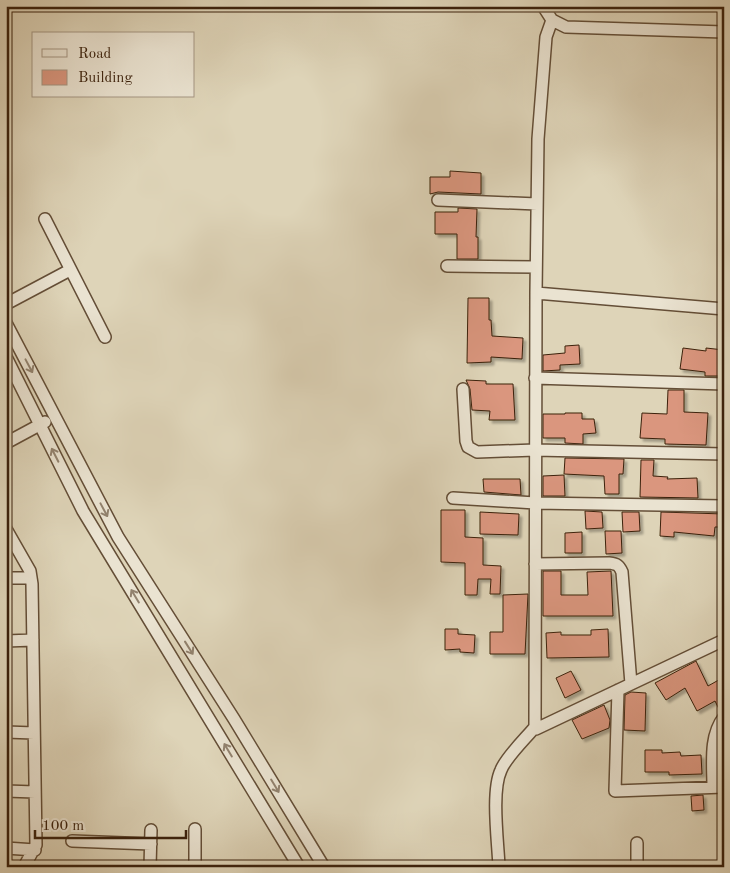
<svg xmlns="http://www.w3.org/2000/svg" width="730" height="873" font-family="'Old Standard TT',serif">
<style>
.building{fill:#da967e;stroke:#3b210c;filter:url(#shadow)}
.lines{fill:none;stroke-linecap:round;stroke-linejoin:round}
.minor-casing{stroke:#644e37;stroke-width:14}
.minor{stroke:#eae3d1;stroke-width:11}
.oneway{stroke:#92826e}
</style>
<defs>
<filter id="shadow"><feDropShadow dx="3" dy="3" stdDeviation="1" flood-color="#0004"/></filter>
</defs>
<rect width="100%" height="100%" fill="#ded4b8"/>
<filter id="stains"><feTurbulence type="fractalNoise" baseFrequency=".004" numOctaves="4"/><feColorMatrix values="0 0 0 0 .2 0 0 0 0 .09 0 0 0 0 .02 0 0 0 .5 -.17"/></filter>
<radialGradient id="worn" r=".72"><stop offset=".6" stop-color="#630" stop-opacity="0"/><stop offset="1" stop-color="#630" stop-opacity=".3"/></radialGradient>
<path class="building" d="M 450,171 L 481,173 L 481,194 L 438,192 L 430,194 L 430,177 L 450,177 Z
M 458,208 L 477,209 L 476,237 L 478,237 L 478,259 L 457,259 L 457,234 L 435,234 L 435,212 L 458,212 Z
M 468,298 L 489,298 L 489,320 L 491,320 L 492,336 L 523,338 L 522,359 L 491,357 L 491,362 L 467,363 Z
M 579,345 L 580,364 L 560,365 L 560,370 L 543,371 L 543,355 L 565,353 L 565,346 Z
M 683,348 L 706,351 L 706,348 L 724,350 L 724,376 L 705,376 L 705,372 L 680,369 Z
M 466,380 L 486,381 L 486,384 L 513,384 L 515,420 L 489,420 L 490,411 L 472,410 L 470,389 Z
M 668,390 L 684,390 L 684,412 L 708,413 L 706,445 L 665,444 L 665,439 L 640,438 L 642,413 L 667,414 Z
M 565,413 L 582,413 L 582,419 L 594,419 L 596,433 L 583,434 L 583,444 L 565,443 L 565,438 L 543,438 L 543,414 L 565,414 Z
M 565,458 L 624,459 L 623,474 L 619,474 L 619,494 L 605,494 L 604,476 L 564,474 Z
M 641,460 L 654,460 L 653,476 L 668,477 L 667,479 L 697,478 L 698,498 L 640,497 Z
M 564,475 L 565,496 L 543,496 L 543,476 Z
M 483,479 L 520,479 L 521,495 L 484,492 Z
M 441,510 L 465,510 L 465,537 L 483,538 L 483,565 L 501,566 L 500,594 L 490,594 L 491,579 L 478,579 L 477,595 L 465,595 L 465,563 L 441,562 Z
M 585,511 L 602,512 L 603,528 L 586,529 Z
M 480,512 L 519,514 L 518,535 L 480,534 Z
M 622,512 L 639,512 L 640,531 L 623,532 Z
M 661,512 L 724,514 L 723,527 L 715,527 L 714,536 L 674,532 L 674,537 L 660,536 Z
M 605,531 L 621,531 L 622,553 L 606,554 Z
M 582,532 L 582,553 L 565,553 L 565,533 Z
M 543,571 L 561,571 L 561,595 L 588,595 L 587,572 L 611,571 L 613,616 L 543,616 Z
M 528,594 L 525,654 L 490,654 L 490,632 L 503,632 L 503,595 Z
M 445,629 L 458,629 L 458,634 L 475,635 L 474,653 L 460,652 L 460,649 L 445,650 Z
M 608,629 L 609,657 L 547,658 L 546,633 L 561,632 L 561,635 L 591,635 L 591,630 Z
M 696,661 L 708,686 L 724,677 L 724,710 L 720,711 L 715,701 L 697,711 L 685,688 L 666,700 L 655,683 Z
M 571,671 L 581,690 L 565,698 L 556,678 Z
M 631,692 L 646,693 L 645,731 L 624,730 L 625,695 Z
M 604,705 L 610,720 L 609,728 L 582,739 L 572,720 Z
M 645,750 L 662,750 L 662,753 L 680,752 L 681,756 L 701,755 L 702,774 L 669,775 L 669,772 L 645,772 Z
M 703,795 L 704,810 L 692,811 L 691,796 Z"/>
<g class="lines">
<defs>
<path id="minor" d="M 543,6 L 552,20 L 566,27 L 724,32
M 552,20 L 546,37 L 538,139 L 536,293 L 535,727 L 536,729 L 724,640
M 438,200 L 537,204
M 45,219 L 105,337
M 447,266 L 536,267
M 536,293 L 724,309
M 6,304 L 70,270
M 6,323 L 118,537 L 234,719 L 324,867
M 6,357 L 83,511 L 299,867
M 535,378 L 724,384
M 463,389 L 466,441 L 468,447 L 477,452 L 535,450 L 724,454
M 6,443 L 45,422
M 453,498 L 535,503 L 724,506
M 6,529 L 30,571 L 32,584 L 36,845 L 24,867
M 535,564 L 609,563 C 617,564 619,565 622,572 L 631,684
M 6,578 L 31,578
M 6,641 L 33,640
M 618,690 L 615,791 L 724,787
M 6,732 L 34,733
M 713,787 C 713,764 709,736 724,717
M 6,791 L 35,792
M 195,829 L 195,867
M 72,841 L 151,844
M 637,843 L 637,867
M 6,848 L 35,850
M 150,867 L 151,830
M 499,867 C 498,842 491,791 501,770 C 506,757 526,738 535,727"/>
</defs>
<use href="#minor" class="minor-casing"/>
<use href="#minor" class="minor"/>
</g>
<defs><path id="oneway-shaft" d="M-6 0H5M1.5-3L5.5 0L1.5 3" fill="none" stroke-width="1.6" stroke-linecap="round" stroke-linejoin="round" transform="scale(1.25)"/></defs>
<g class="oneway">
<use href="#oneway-shaft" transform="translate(29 366) rotate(62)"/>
<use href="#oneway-shaft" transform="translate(55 455) rotate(-117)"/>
<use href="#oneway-shaft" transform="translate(104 510) rotate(62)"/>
<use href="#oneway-shaft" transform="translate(135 596) rotate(-121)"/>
<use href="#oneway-shaft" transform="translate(189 648) rotate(58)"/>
<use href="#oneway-shaft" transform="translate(228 750) rotate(-121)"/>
<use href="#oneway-shaft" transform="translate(275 786) rotate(59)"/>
</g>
<rect width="730" height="873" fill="none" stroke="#ded4b8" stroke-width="25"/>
<rect x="8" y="8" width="715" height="858" fill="none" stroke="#3b210c" stroke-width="2.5"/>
<rect x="12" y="12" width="705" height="848" fill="none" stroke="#3b210c"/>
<rect x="32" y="32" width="162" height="65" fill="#eae3d1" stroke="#a49582"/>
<rect x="42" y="49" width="25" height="8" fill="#eae3d1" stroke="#a49582"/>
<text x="78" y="58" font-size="15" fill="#3b210c">Road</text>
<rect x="42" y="70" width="25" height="15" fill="#da967e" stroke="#a49582"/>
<text x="78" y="82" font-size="15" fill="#3b210c">Building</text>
<path d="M35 830v8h151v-8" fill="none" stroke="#3b210c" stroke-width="2.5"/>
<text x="42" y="830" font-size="15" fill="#3b210c" stroke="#eae3d1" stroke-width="4" paint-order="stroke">100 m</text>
<rect width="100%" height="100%" filter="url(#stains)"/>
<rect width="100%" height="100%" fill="url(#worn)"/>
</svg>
